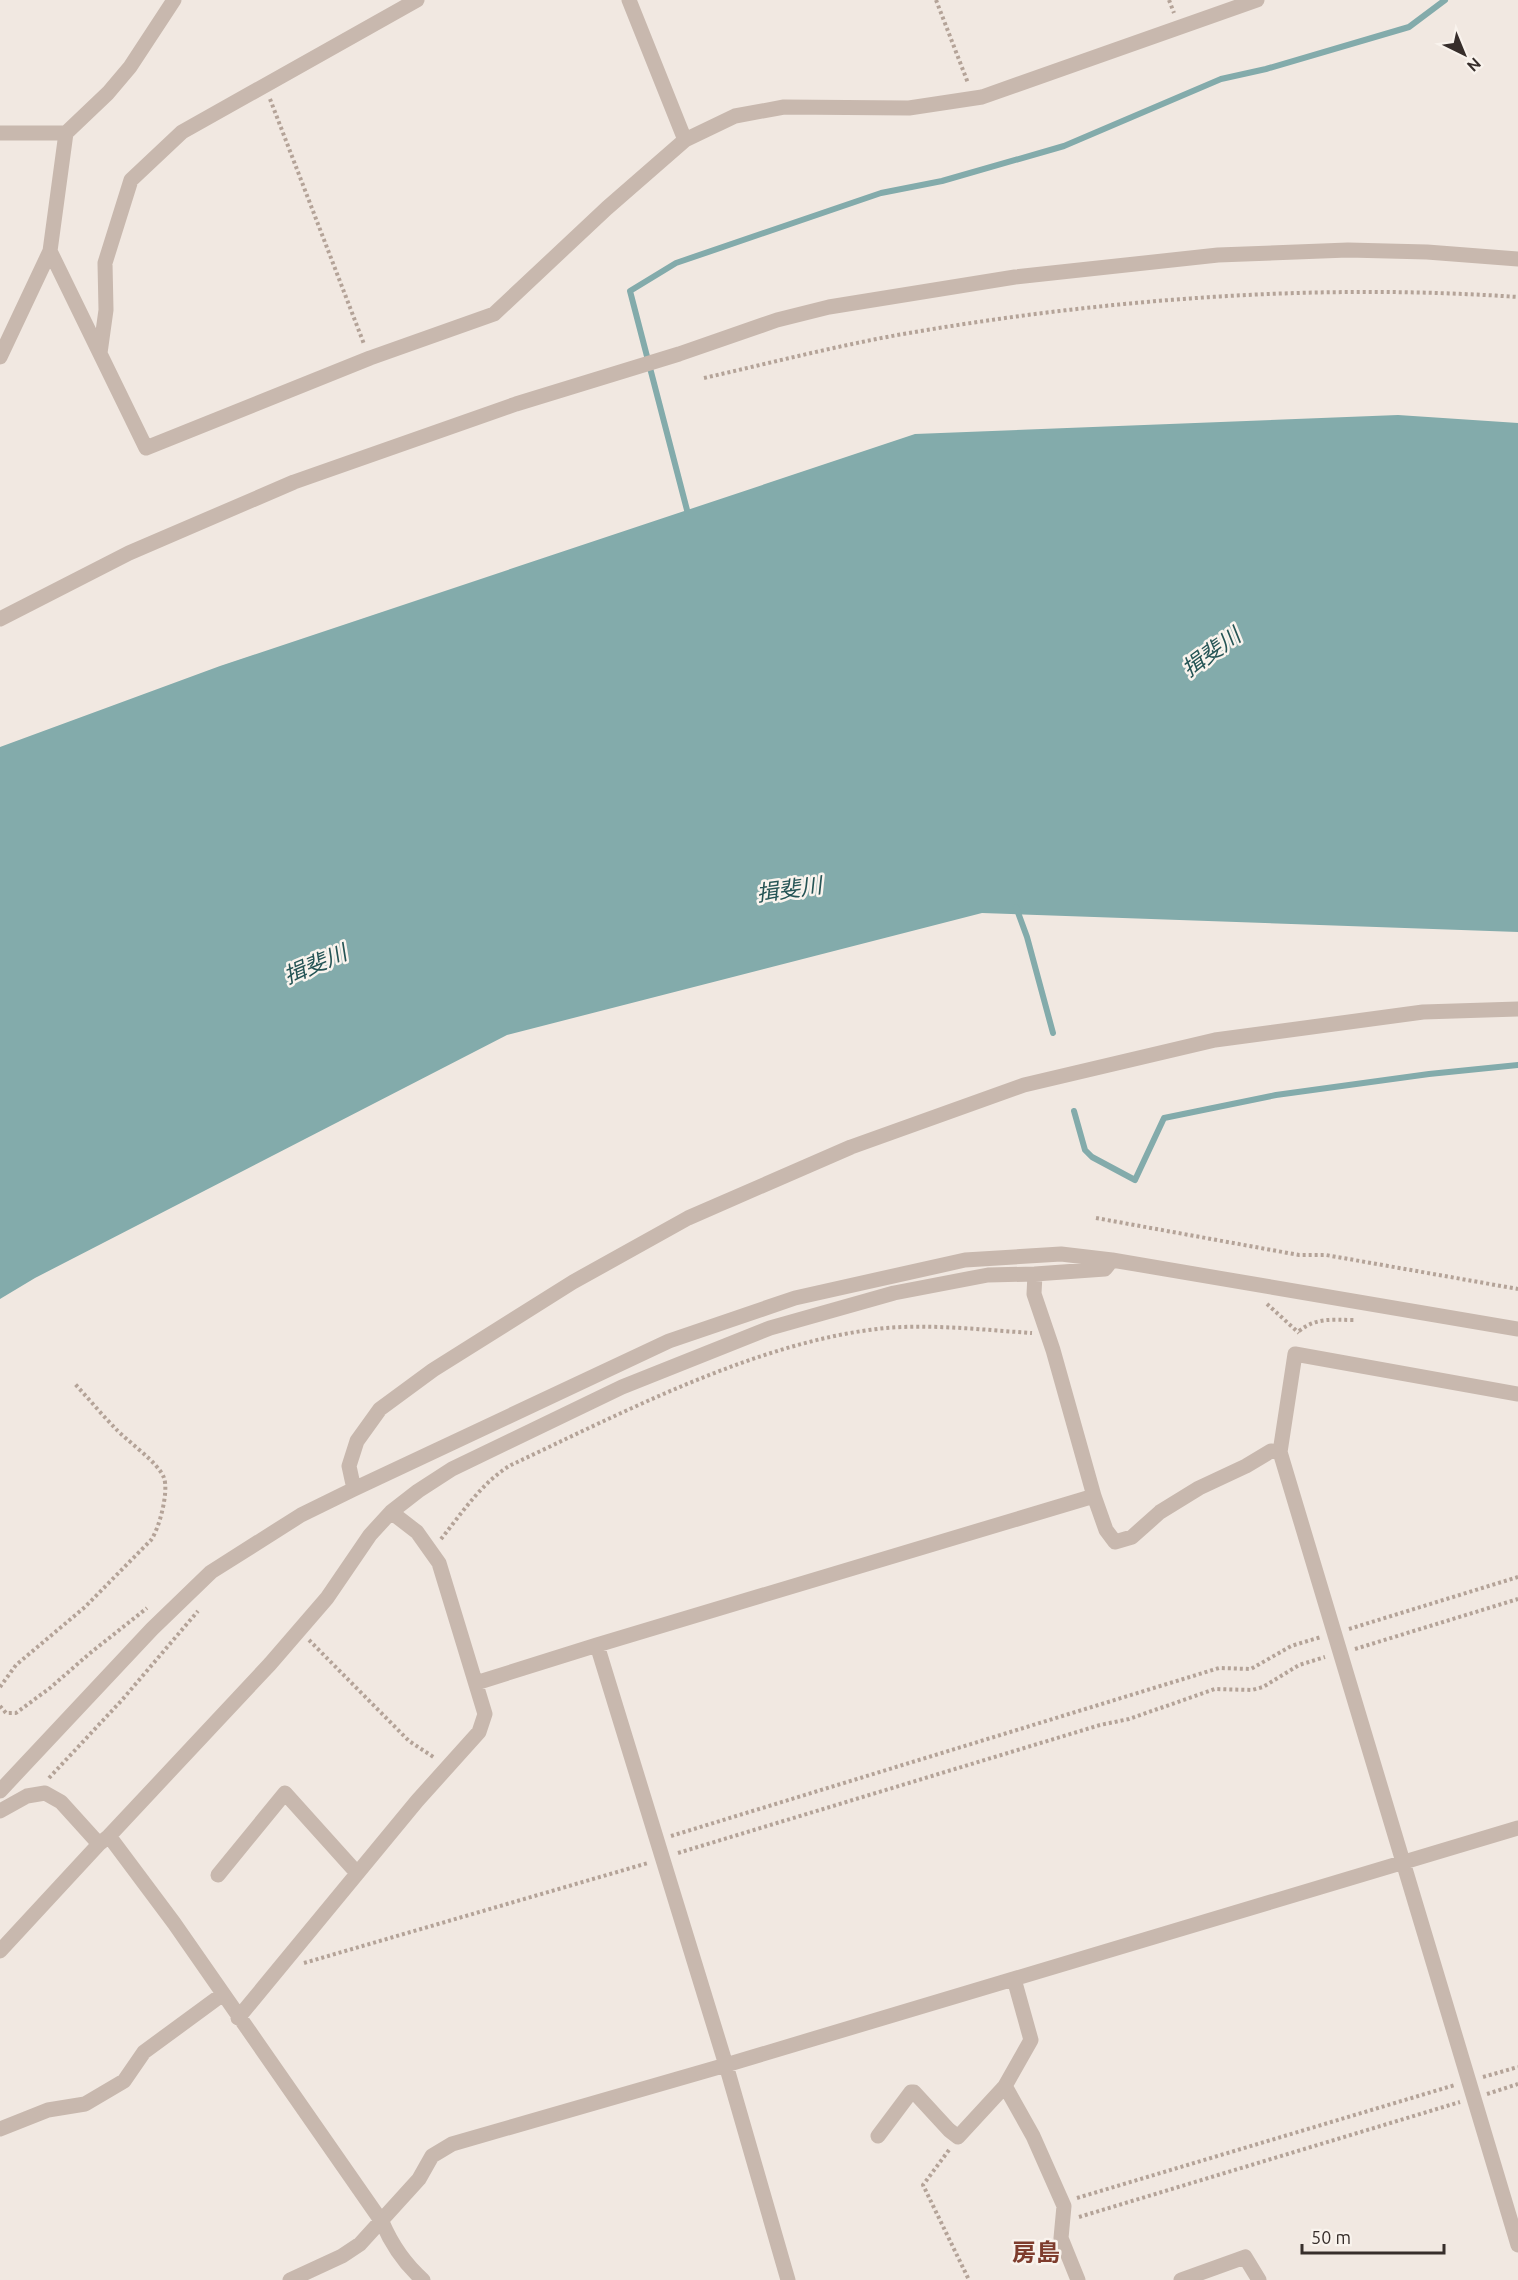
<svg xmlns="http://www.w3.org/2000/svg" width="1518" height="2280" font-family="Ubuntu,'Noto Sans JP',sans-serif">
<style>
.water{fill:#83abab}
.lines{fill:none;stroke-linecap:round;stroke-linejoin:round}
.stream{stroke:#83abab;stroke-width:6}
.path{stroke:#b4a398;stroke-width:4;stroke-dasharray:3 3;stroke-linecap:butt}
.minor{stroke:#c8b8ae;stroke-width:15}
.labels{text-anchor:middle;stroke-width:5;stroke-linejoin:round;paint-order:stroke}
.water-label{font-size:22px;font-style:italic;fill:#255455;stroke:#f9f3ed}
.quarter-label{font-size:24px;font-weight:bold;fill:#7e3c2d;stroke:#f9f3ed}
</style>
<rect width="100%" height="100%" fill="#f1e8e1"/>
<path class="water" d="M 1398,415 L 1518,423 L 1518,932 L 982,913 L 507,1035 L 35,1278 L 0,1299 L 0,747 L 220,666 L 915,434 Z"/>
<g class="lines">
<path class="stream" d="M 687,510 L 630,291 L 676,263 L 881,193 L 942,181 L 1064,146 L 1221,79 L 1266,69 L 1409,27 L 1445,0
M 1016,907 L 1027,937 L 1053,1033
M 1074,1111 L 1085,1150 L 1092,1157 L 1135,1180 L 1164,1118 L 1276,1095 L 1429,1074 L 1518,1065"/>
<path class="path" d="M 936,0 L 968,83
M 1169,0 L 1174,13
M 270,99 L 364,344
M 704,378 C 770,363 836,346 903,334 C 1105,299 1313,283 1518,297
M 1096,1218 L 1299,1255 L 1326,1255 L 1518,1289
M 1267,1304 L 1299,1333
M 1299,1331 C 1317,1317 1332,1320 1355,1320
M 441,1539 C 462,1513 482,1482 511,1465 C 624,1412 761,1340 886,1328 C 934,1324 984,1330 1032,1333
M 1349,1629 L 1518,1577
M 309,1640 L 409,1741 L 435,1758
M 1355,1649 L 1518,1599
M 0,1687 L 16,1665 L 85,1607 L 151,1540 C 159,1529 169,1492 164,1478 C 159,1463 127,1441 116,1429 C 102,1415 89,1399 75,1384
M 0,1706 L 6,1713 L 16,1713 L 50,1688 L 89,1654 L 147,1608
M 49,1778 L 122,1700 L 198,1611
M 671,1836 L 1219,1668 L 1251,1669 L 1291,1646 L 1321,1637
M 678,1853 L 1100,1725 L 1129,1719 L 1215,1689 L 1252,1690 L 1263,1687 L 1299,1665 L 1325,1657
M 304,1963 L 648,1863
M 1483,2077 L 1518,2067
M 1487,2094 L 1518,2084
M 949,2150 L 923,2185 L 969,2280
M 1077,2198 L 1455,2085
M 1079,2217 L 1460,2102"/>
<path class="minor" d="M 629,0 L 685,140
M 0,133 L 66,133
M 50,251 L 146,448 L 370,358 L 494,314 L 607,208 L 685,140 L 735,116 L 784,107 L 909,108 L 982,97 L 1257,0
M 100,353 L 106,310 L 105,263 L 131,180 L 182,132 L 417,0
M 0,357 L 50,251 L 66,133 L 108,93 L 130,67 L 174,0
M 0,619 L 129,553 L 294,482 L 516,404 L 679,354 L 777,320 L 829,307 L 1015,277 L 1218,255 L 1348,250 L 1427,252 L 1518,259
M 1112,1260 L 1105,1269 L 1035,1274 L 1034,1294 L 1053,1350 L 1094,1496 L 1106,1530 L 1115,1542 L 1132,1537 L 1160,1512 L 1199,1488 L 1246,1466 L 1271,1451 L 1280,1452
M 1518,1394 L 1295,1354 L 1280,1452 L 1518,2245
M 354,1489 L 349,1466 L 357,1441 L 380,1409 L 433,1370 L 573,1282 L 688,1218 L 851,1147 L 1024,1085 L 1215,1040 L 1423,1012 L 1518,1009
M 597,1645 L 726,2065 L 788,2280
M 476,1683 L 597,1645 L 1094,1496
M 0,1791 L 152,1629 L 211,1572 L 301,1515 L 354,1489 L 669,1341 L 795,1298 L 965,1260 L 1061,1254 L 1112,1260 L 1518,1329
M 0,1811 L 27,1796 L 45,1793 L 61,1802 L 99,1844
M 109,1836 L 270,1664 L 327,1598 L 370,1535 L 391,1512 L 418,1491 L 452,1469 L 622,1387 L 770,1328 L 894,1293 L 988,1275 L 1035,1274
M 218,1875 L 285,1793 L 357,1873
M 0,1951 L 99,1844 L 109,1836 L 174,1923 L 382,2222 C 391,2243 406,2265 423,2280
M 1014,1979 L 1031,2040 L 1005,2086 L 1033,2136 L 1064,2206 L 1061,2238 L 1078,2280
M 238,2018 L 417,1801 L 479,1732 L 485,1714 L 439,1563 L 417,1532 L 391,1512
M 0,2129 L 48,2110 L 85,2104 L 124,2081 L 144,2052 L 223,1994
M 878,2136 L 911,2092 L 914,2092 L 949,2130 L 958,2137 L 1005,2086
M 290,2280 L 342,2256 L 360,2244 L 419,2179 L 432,2156 L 452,2144 L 726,2065 L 1518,1828
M 1181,2280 L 1245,2257 L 1259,2280"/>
</g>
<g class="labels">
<g class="water-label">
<text transform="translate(1211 652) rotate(-36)" y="8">揖斐川</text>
<text transform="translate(789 889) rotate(-8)" y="8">揖斐川</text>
<text transform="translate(315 964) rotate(-23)" y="8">揖斐川</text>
</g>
<g class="quarter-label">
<text x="1036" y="2261">房島</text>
</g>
</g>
<g transform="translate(1464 54) rotate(137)" stroke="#f9f3ed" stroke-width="4.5" paint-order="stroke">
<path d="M0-4.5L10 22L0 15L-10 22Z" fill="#372e2b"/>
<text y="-9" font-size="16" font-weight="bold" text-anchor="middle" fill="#372e2b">N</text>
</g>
<path d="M1302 2244v9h142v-9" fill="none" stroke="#372e2b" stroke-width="3"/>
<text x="1311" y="2244" font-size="18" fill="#372e2b" stroke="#f9f3ed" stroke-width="4.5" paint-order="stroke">50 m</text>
</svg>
